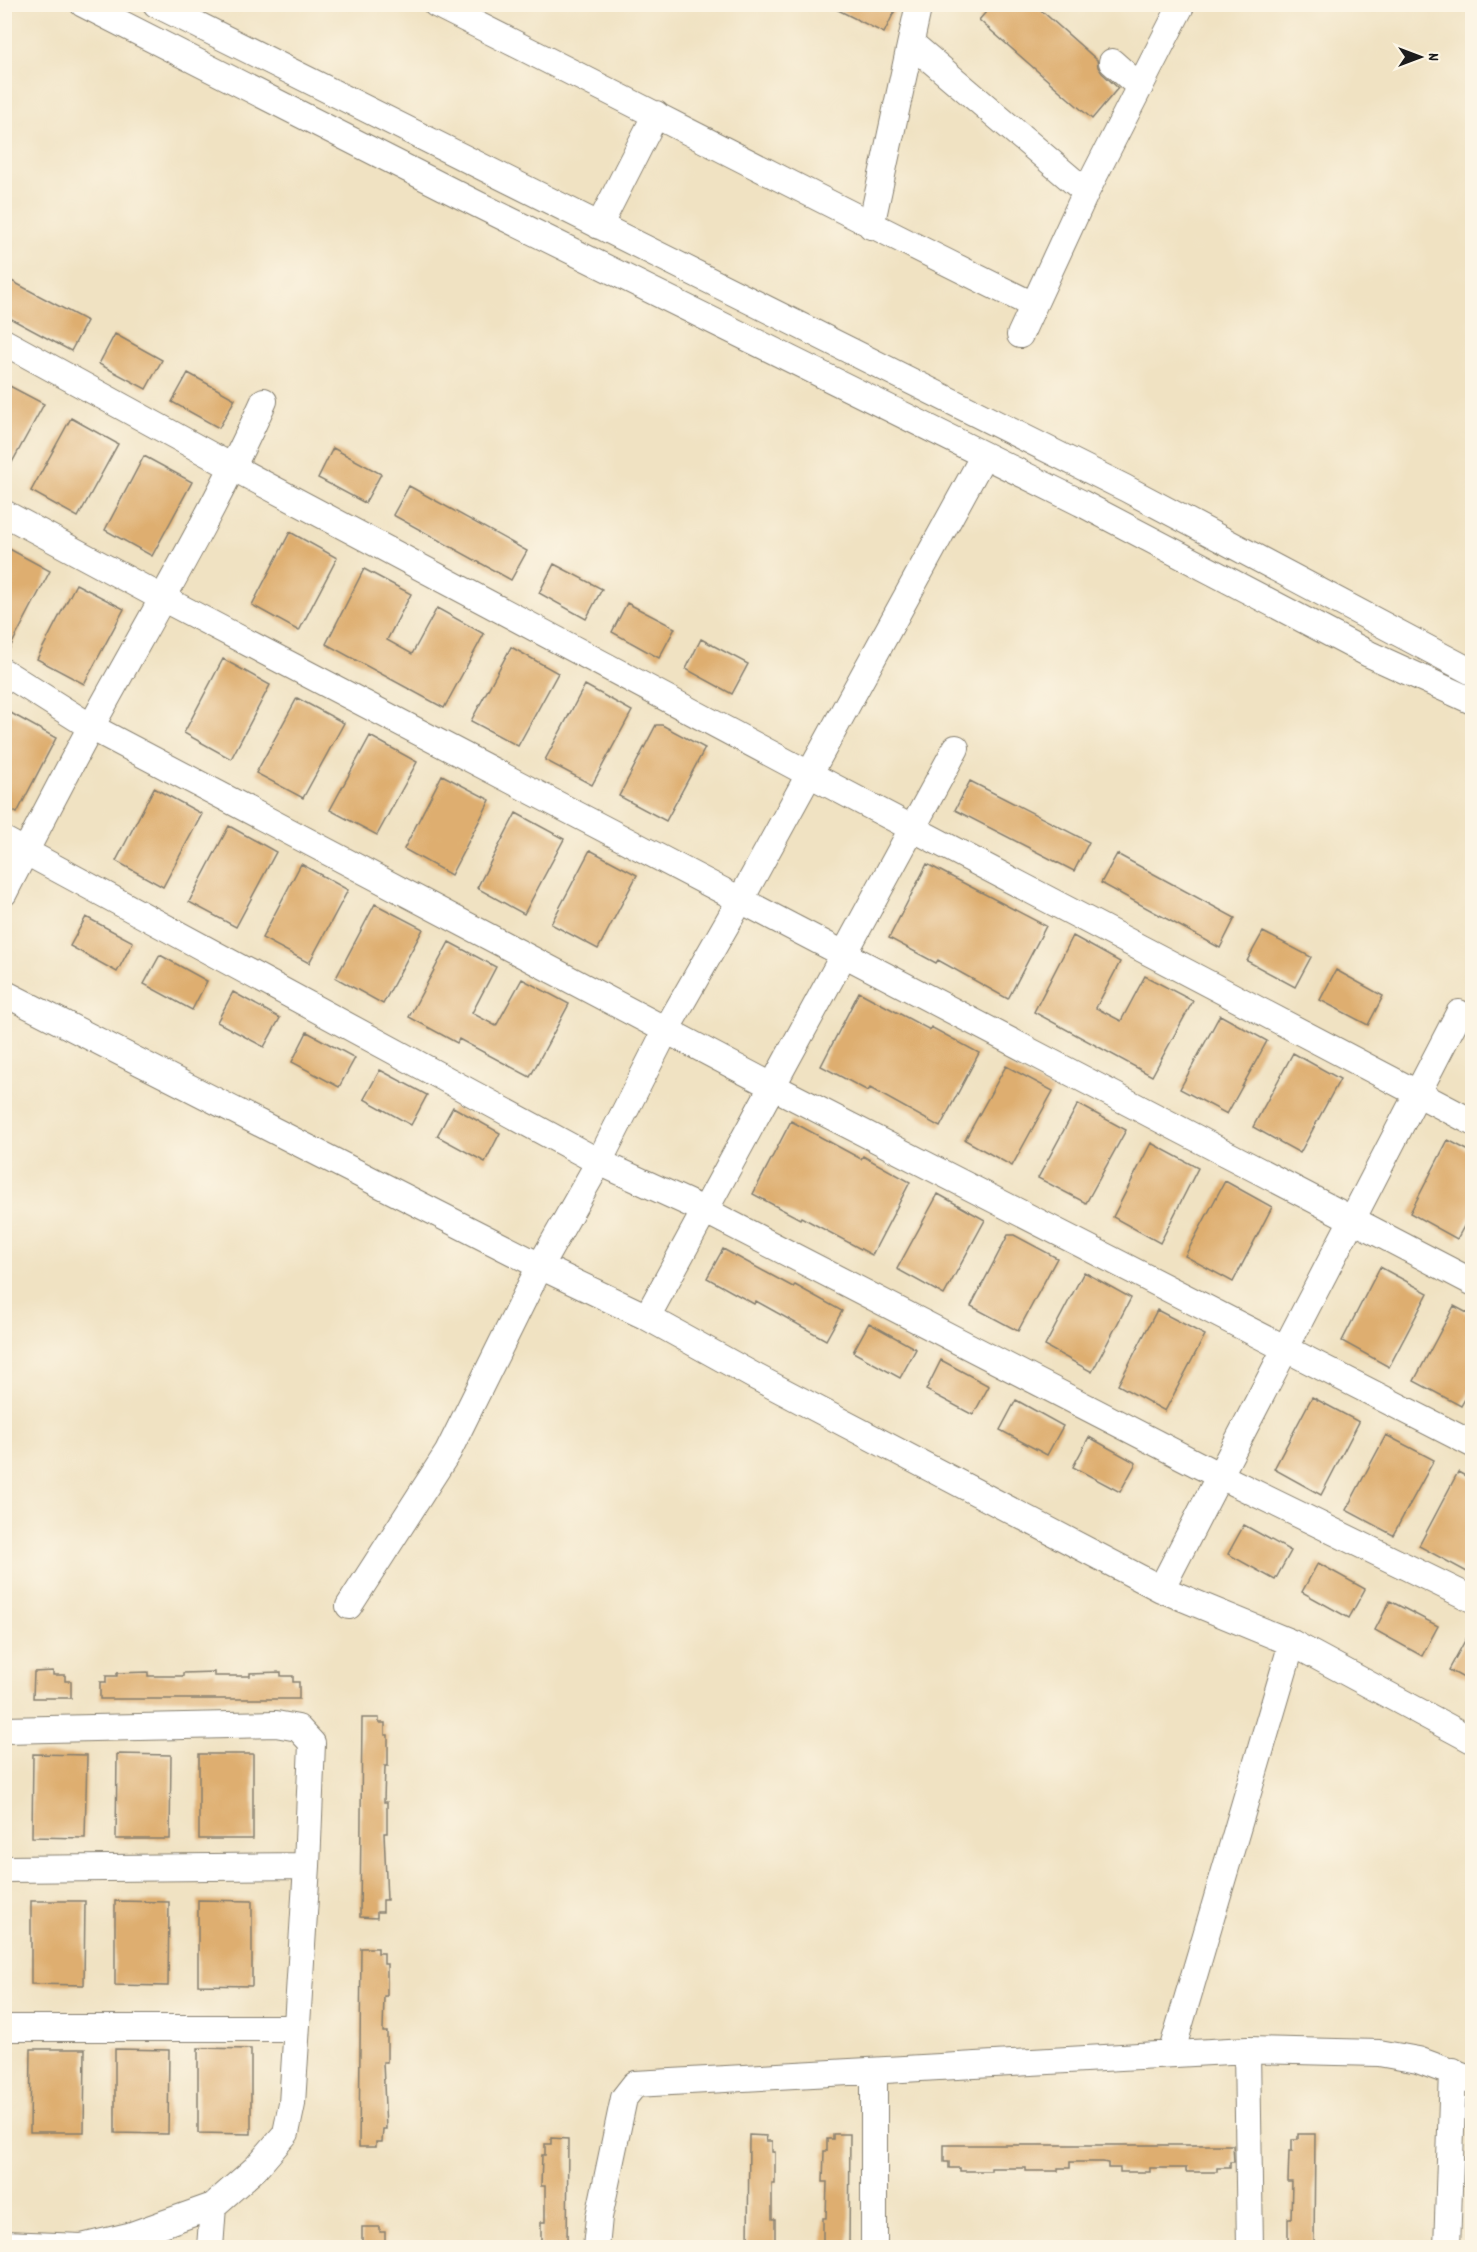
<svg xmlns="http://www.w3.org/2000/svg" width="1477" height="2252" font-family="Dekko,sans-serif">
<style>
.building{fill:#deae70}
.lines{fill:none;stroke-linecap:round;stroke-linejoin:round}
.minor-casing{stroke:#867f6f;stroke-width:28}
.minor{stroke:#fff;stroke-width:26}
</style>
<rect width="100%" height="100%" fill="#fcf5e5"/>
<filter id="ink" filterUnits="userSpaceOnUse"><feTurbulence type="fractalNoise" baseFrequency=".0167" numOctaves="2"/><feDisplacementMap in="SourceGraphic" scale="12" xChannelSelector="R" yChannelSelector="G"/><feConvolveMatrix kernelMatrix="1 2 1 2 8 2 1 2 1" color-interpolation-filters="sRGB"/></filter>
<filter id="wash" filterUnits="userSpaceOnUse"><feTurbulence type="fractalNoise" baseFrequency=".008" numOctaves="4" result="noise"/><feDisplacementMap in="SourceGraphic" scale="24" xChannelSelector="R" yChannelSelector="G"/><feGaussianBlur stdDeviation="1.35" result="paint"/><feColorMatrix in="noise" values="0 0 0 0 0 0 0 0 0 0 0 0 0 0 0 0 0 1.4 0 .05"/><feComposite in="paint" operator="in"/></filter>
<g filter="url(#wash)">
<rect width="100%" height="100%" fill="#f0e2c2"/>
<g id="blocks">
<path class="building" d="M 826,4 L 898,4 L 884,33 Z
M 993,4 L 1034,4 L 1097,60 L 1098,67 L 1102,73 L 1118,88 L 1092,119 L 979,20 Z
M 4,277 L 87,321 L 71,351 L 4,315 Z
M 115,334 L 162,360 L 146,389 L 99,364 Z
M 188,373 L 235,399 L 219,428 L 172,402 Z
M 4,383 L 44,404 L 4,477 Z
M 71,418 L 118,444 L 78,517 L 31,491 Z
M 333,448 L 381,474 L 365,503 L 318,478 Z
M 144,456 L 192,482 L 152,556 L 105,530 Z
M 409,486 L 527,551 L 511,580 L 393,515 Z
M 290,532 L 337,558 L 299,631 L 252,605 Z
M 4,546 L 50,571 L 5,657 L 4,657 Z
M 554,564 L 602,589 L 586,619 L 539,593 Z
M 364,569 L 411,594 L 387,640 L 412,654 L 437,608 L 484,634 L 444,708 L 326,644 Z
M 76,584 L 124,609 L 84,684 L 37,659 Z
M 627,603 L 675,628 L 659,658 L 612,632 Z
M 701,639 L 748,664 L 732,694 L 686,669 Z
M 511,647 L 558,673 L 518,746 L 471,721 Z
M 223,659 L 270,685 L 231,759 L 184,733 Z
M 585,685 L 632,711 L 592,785 L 545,760 Z
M 297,698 L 344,723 L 303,798 L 256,773 Z
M 9,712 L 56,738 L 17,813 L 4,806 L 4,720 Z
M 656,725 L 662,725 L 705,748 L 666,821 L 619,796 Z
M 370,736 L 417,762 L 377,835 L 330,810 Z
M 442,775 L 490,800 L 451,875 L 404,849 Z
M 970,781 L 1089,842 L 1074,871 L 955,810 Z
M 154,788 L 202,814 L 163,887 L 116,861 Z
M 516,813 L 564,839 L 524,914 L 477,888 Z
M 229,826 L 276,852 L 236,927 L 189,902 Z
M 590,850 L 637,875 L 598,949 L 551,924 Z
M 1117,854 L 1235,918 L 1220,948 L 1101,883 Z
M 301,864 L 348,890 L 309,963 L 262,938 Z
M 927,864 L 1046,926 L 1008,999 L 938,960 L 936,963 L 889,938 Z
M 375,904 L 423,929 L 383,1004 L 336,978 Z
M 86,917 L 133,942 L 117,972 L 70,946 Z
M 1263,932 L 1311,957 L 1295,987 L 1247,961 Z
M 1073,936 L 1120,962 L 1096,1008 L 1121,1021 L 1145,976 L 1193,1001 L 1152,1076 L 1034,1012 Z
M 449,942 L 496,967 L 472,1013 L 496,1026 L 522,979 L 569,1004 L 530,1077 L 459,1039 L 457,1043 L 409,1017 Z
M 160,955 L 207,981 L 192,1010 L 144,984 Z
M 1336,970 L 1383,996 L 1368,1025 L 1320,1000 Z
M 233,992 L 280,1018 L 264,1047 L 217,1022 Z
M 859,992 L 930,1030 L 931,1027 L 979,1053 L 940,1127 L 870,1088 L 868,1091 L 821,1066 Z
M 1220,1015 L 1267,1041 L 1227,1114 L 1180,1089 Z
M 307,1032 L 355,1058 L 339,1087 L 292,1062 Z
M 1293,1053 L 1340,1079 L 1300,1153 L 1253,1127 Z
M 1006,1066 L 1053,1091 L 1012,1166 L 965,1140 Z
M 380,1070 L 427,1095 L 411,1125 L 364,1099 Z
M 1078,1104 L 1126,1130 L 1086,1203 L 1038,1178 Z
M 453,1107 L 500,1133 L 485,1162 L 437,1136 Z
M 791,1121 L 861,1159 L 863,1156 L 910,1182 L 872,1255 L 801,1217 L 800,1219 L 753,1194 Z
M 1448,1140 L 1473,1153 L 1473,1210 L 1457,1239 L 1410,1213 Z
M 1151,1143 L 1198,1168 L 1160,1243 L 1113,1217 Z
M 1225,1181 L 1272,1207 L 1233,1282 L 1185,1256 Z
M 938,1194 L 985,1220 L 944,1295 L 897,1269 Z
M 1008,1235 L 1014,1235 L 1057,1258 L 1018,1331 L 971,1306 Z
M 723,1249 L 793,1287 L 795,1285 L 842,1311 L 826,1340 L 756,1301 L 754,1304 L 707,1278 Z
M 1380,1267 L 1428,1293 L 1389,1367 L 1342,1341 Z
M 1084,1272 L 1131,1298 L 1092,1372 L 1045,1346 Z
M 1454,1306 L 1473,1316 L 1473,1385 L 1461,1406 L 1414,1381 Z
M 1157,1310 L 1205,1335 L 1165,1411 L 1118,1385 Z
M 869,1323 L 916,1349 L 900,1378 L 853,1352 Z
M 941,1360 L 989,1386 L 973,1415 L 926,1390 Z
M 1312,1397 L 1359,1422 L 1321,1495 L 1274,1469 Z
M 1016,1400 L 1063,1426 L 1047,1455 L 1000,1430 Z
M 1386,1435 L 1434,1460 L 1393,1535 L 1346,1510 Z
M 1089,1437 L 1136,1463 L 1120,1492 L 1073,1467 Z
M 1458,1472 L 1473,1480 L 1473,1561 L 1467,1572 L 1419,1546 Z
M 1244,1525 L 1291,1551 L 1275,1580 L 1228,1554 Z
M 1318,1563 L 1365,1589 L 1349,1618 L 1302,1592 Z
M 1390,1601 L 1438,1626 L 1422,1656 L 1375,1630 Z
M 1473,1626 L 1473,1683 L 1449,1670 Z
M 53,1671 L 53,1675 L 65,1675 L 65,1681 L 71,1681 L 71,1698 L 33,1698 L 34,1672 Z
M 148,1672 L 148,1676 L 183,1676 L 183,1673 L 214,1672 L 214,1676 L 250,1676 L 250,1673 L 281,1672 L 281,1676 L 293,1676 L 293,1682 L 299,1682 L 299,1699 L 100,1699 L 100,1682 L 106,1682 L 106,1676 L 117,1676 L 117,1673 Z
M 362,1718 L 379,1718 L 379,1723 L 385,1723 L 385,1735 L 388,1735 L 388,1766 L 385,1766 L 384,1802 L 387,1802 L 387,1833 L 384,1833 L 387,1900 L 383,1900 L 383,1912 L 377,1912 L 377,1918 L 360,1917 Z
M 33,1754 L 87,1755 L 85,1838 L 32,1837 Z
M 117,1754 L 171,1755 L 170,1839 L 116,1839 Z
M 199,1754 L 253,1754 L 253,1839 L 199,1839 Z
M 198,1900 L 252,1901 L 252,1986 L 198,1985 Z
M 31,1901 L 85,1901 L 84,1985 L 31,1984 Z
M 115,1901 L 169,1902 L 168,1986 L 115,1985 Z
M 361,1948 L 378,1948 L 378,1953 L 384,1953 L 384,1964 L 387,1964 L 387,1996 L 384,1996 L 383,2032 L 387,2032 L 387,2062 L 383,2062 L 386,2129 L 383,2129 L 382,2142 L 376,2142 L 376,2147 L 359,2147 Z
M 198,2048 L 251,2049 L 251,2134 L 198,2133 Z
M 31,2049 L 85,2049 L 84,2132 L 30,2132 Z
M 115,2049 L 169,2050 L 168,2134 L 115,2133 Z
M 833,2134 L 850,2134 L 849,2247 L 823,2247 L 823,2218 L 826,2218 L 827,2182 L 823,2182 L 824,2151 L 827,2151 L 827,2139 L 833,2139 Z
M 1298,2134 L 1315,2134 L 1314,2247 L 1288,2247 L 1288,2218 L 1291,2218 L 1292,2182 L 1288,2182 L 1289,2151 L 1292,2151 L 1292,2139 L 1298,2139 Z
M 749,2135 L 767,2136 L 766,2141 L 772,2141 L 772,2152 L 775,2152 L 775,2184 L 772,2184 L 772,2219 L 775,2219 L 775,2247 L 748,2247 Z
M 551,2138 L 568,2139 L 567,2247 L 541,2247 L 541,2222 L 545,2222 L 545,2186 L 541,2186 L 542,2155 L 545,2155 L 545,2144 L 551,2144 Z
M 944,2145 L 1233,2145 L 1234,2162 L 1230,2162 L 1230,2168 L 1217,2168 L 1217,2172 L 1186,2172 L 1186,2168 L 1150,2168 L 1150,2172 L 1120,2172 L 1120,2168 L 1108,2168 L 1108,2163 L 1103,2162 L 1070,2162 L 1070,2168 L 1058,2168 L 1058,2171 L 1026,2171 L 1026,2168 L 991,2168 L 991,2171 L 960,2171 L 960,2168 L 949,2168 L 949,2162 L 944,2162 Z
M 362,2227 L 380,2227 L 380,2232 L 385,2232 L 385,2247 L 362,2247 Z"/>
</g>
</g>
<g filter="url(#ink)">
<use href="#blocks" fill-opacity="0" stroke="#867f6f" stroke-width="1.5"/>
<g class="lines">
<defs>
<path id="minor" d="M 83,4 L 477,204 L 1081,503 L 1369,654 L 1472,701
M 156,4 L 1125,488 L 1472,672
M 436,4 C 636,104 833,207 1033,305
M 911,43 L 1086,192
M 1112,62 L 1140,87
M 599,226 L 656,114
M 871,226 L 919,4
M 1020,335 L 1086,192 L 1182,4
M 4,342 L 234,468 L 809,774 L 1472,1122
M 4,513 L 164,599 L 1472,1282
M 4,672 L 91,727 L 772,1086 L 1472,1444
M 4,840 L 599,1162 L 706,1211 L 1220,1476 L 1472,1599
M 4,893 C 33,837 61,782 91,727 C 150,619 213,514 264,401
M 4,993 L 540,1266 L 647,1317 L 754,1376 L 1161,1589 L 1292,1643 L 1472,1740
M 647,1317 L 956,748
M 1161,1589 L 1459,1013
M 349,1606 L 448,1452 L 540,1266 L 599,1162 L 666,1030 L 741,899 L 984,455
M 4,1730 L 276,1724 L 298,1728 L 312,1743 L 307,1866 L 292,2104 L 286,2133 L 256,2168 L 213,2206 L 129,2236 L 82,2247 L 4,2244
M 4,1869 L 307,1866
M 4,2028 L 296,2028
M 1247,2050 L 1250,2248
M 1171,2054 L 1292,1643
M 874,2071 L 874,2248
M 210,2248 L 213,2206
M 596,2248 L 599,2217 L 624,2098 L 635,2084 L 1247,2050 L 1379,2053 L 1418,2060 L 1472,2080
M 1447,2248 L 1453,2071"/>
</defs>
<use href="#minor" class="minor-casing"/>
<use href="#minor" class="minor"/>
</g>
</g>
<rect width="1477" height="2252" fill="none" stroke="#fcf5e5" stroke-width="24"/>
<g transform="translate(1420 57) rotate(90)" stroke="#fcf5e5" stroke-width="4.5" paint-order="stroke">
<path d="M0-4.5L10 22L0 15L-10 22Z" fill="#1c1c1c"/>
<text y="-9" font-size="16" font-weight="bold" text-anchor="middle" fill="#1c1c1c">N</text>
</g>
</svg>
